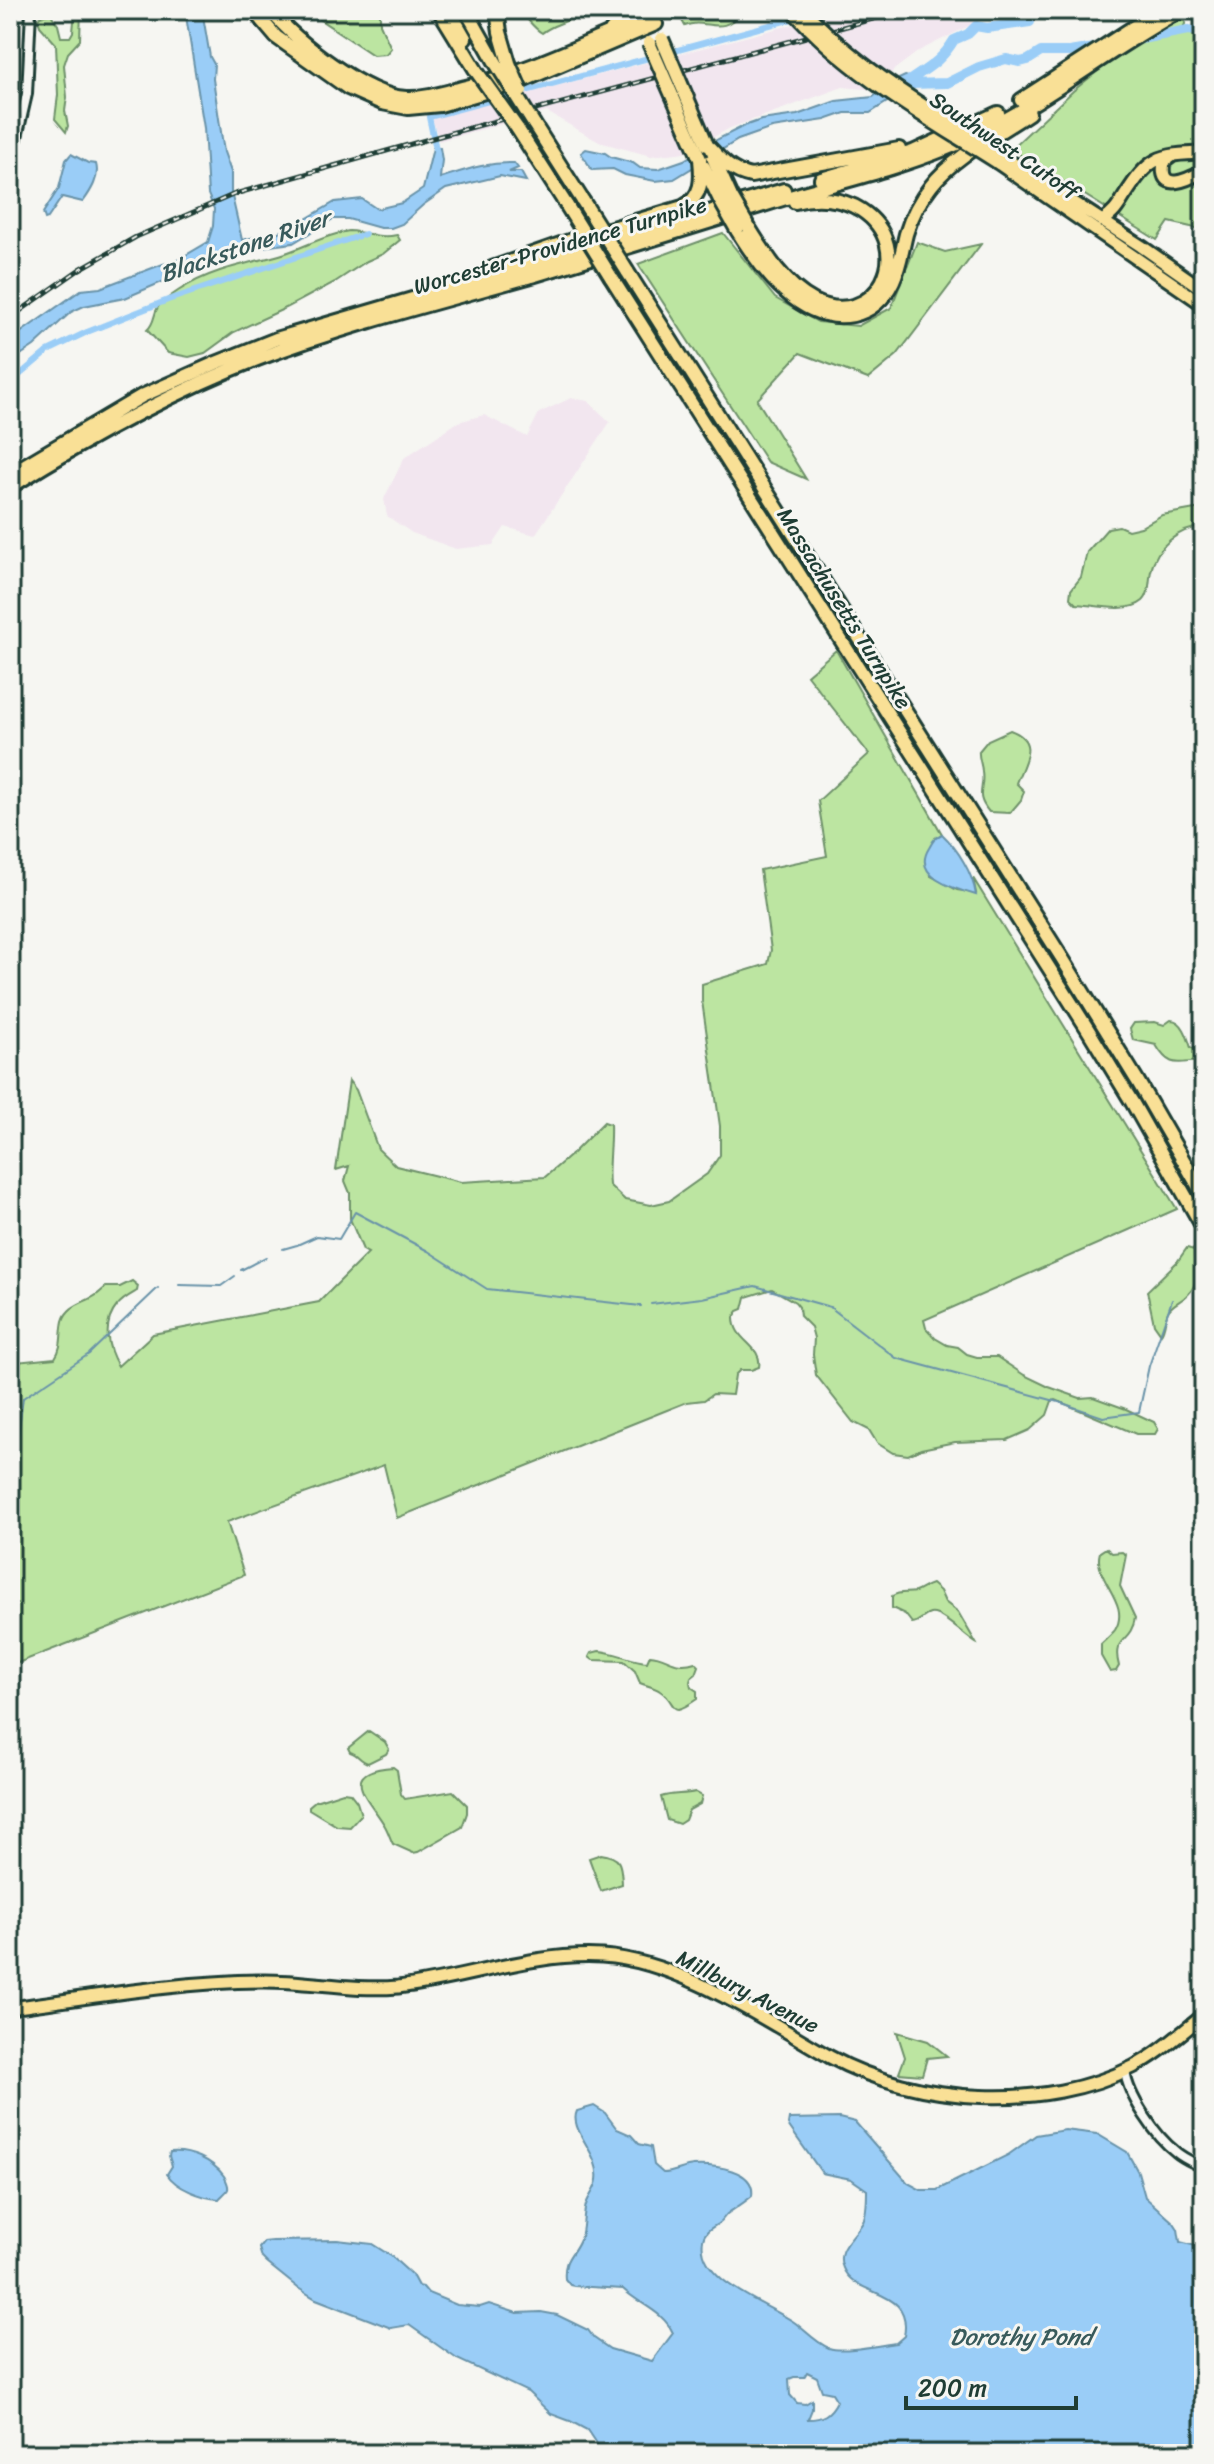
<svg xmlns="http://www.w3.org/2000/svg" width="1214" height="2464" font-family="Sriracha,sans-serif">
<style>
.built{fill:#f2e6ef}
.green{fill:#bce5a1;stroke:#6e916a;stroke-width:2}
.water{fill:#9acdf7;stroke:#6993a9;stroke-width:2;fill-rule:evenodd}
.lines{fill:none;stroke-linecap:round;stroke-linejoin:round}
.stream{stroke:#6993a9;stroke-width:2}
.canal{stroke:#9acdf7;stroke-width:6}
.river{stroke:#9acdf7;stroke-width:10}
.minor-casing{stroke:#1f3d34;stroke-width:14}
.major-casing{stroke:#1f3d34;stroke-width:17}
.highway-casing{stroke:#1f3d34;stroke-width:18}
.minor{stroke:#f6f6f2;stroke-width:8}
.major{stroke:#f9e096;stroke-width:11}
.highway{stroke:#f9e096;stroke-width:12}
.rail-casing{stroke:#1f3d34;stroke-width:5}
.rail{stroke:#f6f6f2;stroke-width:2;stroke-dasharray:6;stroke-linecap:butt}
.major-bridge-casing{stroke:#1f3d34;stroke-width:17;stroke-linecap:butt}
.highway-bridge-casing{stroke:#1f3d34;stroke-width:18;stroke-linecap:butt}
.major-bridge{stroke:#f9e096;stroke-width:11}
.highway-bridge{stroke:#f9e096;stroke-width:12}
.labels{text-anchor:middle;stroke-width:6;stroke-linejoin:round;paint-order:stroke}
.street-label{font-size:22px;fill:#1f3d34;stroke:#f6f6f2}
.water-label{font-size:24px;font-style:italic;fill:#385a5b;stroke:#f6f6f2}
</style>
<rect width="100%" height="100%" fill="#f6f6f2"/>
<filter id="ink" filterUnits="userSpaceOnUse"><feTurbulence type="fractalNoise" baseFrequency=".0125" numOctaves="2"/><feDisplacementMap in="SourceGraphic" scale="16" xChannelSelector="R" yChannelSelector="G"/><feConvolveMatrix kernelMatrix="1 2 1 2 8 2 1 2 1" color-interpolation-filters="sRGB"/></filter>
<g filter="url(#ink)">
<path class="built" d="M 849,10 L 1001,10 L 919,51 L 895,69 L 875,90 L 843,87 L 730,128 L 686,152 L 651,156 L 599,142 L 547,112 L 439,141 L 432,118 Z
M 571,398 L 588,401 L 610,422 L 535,535 L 505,527 L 493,545 L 456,549 L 412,533 L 387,516 L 384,499 L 404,458 L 458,422 L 484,415 L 527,437 L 539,413 Z"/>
<path class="green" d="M 75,10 L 81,10 L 80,40 L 68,53 L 64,65 L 67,97 L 65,111 L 68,126 L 66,132 L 55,119 L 58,95 L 56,44 L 40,26 L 38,19 L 40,16 L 51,14 L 58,25 L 61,37 L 70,37 L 73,32 Z
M 316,10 L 380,10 L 380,24 L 391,48 L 386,54 L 373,55 L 319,19 Z
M 518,10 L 581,10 C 572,23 555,22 542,33 C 533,28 527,17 518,10 Z
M 676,10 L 742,10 C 722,40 705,16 685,26 Z
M 1184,14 L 1185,24 L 1181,31 L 1183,34 L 1192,34 L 1204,38 L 1204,230 L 1169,222 L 1157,240 L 1011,149 L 1073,91 L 1109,62 Z
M 349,231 C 368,232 377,239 397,235 L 400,240 L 383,254 L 367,261 L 335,282 L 288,307 L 234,332 L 205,353 L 189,357 L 168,353 L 147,330 C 155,323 153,315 158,307 C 162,302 172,295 178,291 C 206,272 239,265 272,257 C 299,251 322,235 349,231 Z
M 723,233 L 775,298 L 818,322 L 858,326 L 891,308 L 917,242 L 945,252 L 981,244 L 897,355 L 868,379 L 800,353 L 757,400 L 806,479 L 767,462 L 638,264 Z
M 1195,509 L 1204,509 L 1204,527 C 1179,528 1156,546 1151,571 C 1149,580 1150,595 1143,601 C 1128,614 1094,605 1076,604 L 1070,598 L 1071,590 L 1081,577 L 1087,552 L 1108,528 L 1119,526 L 1128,530 L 1141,527 L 1162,515 Z
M 836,650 L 942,834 L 935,838 L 931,876 L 957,890 L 976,893 L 973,878 L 1177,1209 L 924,1320 L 926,1328 L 935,1338 L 947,1345 L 958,1347 L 967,1354 L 977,1357 L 997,1357 L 1024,1375 L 1049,1387 L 1080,1398 L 1093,1397 L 1126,1409 L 1154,1422 L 1158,1429 L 1155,1434 L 1136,1434 L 1056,1400 L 1052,1401 L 1047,1415 L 1030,1430 L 1007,1440 L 955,1442 L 921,1449 L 908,1455 L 893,1453 L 877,1443 L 869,1430 L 853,1422 L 816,1375 L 813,1355 L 814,1338 L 811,1327 L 800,1316 L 799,1307 L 795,1302 L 772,1289 L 746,1297 L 743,1309 L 738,1311 L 734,1317 C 733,1341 763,1345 759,1367 L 751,1370 L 740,1370 L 735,1375 L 732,1395 L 713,1394 L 704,1400 L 687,1402 L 397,1518 L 384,1465 L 227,1522 L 244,1575 L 10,1666 L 10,1350 L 16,1362 L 55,1358 C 63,1346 60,1335 63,1321 C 67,1307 80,1304 91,1298 C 97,1296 102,1290 106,1287 L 120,1287 L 132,1281 L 138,1286 L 137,1291 C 130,1295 122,1299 117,1306 C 102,1324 107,1348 118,1366 L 153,1334 L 319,1302 L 368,1253 L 363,1250 L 350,1219 L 350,1193 L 345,1181 L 349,1166 L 336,1170 L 349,1081 L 356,1090 L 378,1149 L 396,1166 L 461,1182 L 545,1177 L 573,1153 L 604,1122 L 610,1124 C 611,1145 607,1165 609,1185 L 625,1200 L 651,1205 L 669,1201 L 707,1174 L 720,1155 L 720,1126 L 702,1001 L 702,984 L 768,964 L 771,950 L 760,870 L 827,856 L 818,801 L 869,754 L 807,675 Z
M 1010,730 C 1040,741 1024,762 1016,783 L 1024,791 L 1021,800 L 1010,813 L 989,812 C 974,794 985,790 982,772 C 982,764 978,758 979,751 L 988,740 Z
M 1171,1020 C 1183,1020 1188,1038 1191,1048 L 1204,1049 L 1204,1061 C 1179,1061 1171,1071 1156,1045 L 1133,1040 L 1130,1029 L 1134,1023 L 1155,1022 L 1164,1025 Z
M 1187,1248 L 1194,1250 C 1195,1269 1202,1284 1184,1298 C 1179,1302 1173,1304 1169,1310 C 1164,1318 1166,1327 1161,1334 L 1154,1324 L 1147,1291 L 1177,1262 Z
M 1106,1548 L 1112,1553 L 1122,1552 L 1126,1555 L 1120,1586 L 1135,1618 C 1131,1644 1111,1636 1119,1666 L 1116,1671 L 1110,1672 L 1101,1656 L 1101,1644 C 1105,1640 1111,1635 1115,1630 C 1132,1602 1092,1580 1100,1552 Z
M 932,1584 L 940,1591 L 945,1602 L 958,1612 L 976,1643 C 965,1637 941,1611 930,1614 C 922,1616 921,1622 912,1623 L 905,1614 L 892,1608 L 892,1596 C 901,1591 906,1594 915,1592 C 921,1590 925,1586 932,1584 Z
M 599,1651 C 616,1652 631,1661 647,1662 L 650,1655 C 668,1656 674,1669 695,1662 L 699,1666 L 696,1674 L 691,1678 L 690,1682 L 691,1687 L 697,1691 L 697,1699 C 667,1720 679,1703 660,1691 C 654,1687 647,1686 640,1683 L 635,1671 L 624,1661 L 593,1660 L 589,1657 L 591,1653 Z
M 369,1731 L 385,1742 L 389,1749 L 386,1754 L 368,1763 C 360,1761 358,1754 350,1752 L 348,1748 Z
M 393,1767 L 397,1770 L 401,1794 L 405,1799 L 453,1791 L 467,1805 L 467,1813 L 462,1827 L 418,1852 L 413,1853 L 393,1844 C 390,1838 388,1831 385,1826 C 371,1801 334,1771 393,1767 Z
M 343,1792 L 350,1793 L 357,1802 L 361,1815 L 350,1827 L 337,1826 L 309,1809 L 309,1806 L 315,1801 Z
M 695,1792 L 702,1796 L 700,1804 L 689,1810 L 685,1820 L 679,1824 L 667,1820 L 661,1797 C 672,1793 683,1795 695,1792 Z
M 601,1854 C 622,1857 621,1865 622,1884 L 601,1891 L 589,1858 Z
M 897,2032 L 928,2041 L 947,2056 L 927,2058 L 922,2075 L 899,2073 L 905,2057 Z"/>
<path class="water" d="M 185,10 L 202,10 L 210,57 L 214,64 L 213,79 L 224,152 L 231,172 L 231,192 L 242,240 L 287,230 L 335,202 L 362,199 L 377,209 L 402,203 L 423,189 L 433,148 L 440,148 L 442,160 L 440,178 C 466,170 486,162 514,163 L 518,168 L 509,172 L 521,172 L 526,181 L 500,176 L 446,189 L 423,205 L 402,224 L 391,228 L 380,228 L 348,219 L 333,219 L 293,243 L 254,248 L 211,261 L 181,277 L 169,279 L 125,298 L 84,306 L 71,312 L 34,346 L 19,356 L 10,367 L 10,340 L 81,290 L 100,288 L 163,264 L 174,262 L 208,242 L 213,226 L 214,209 L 208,194 L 204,128 Z
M 905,76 L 921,81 L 923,85 L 906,90 L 870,113 L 845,113 L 825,120 L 772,128 L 738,140 L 674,179 L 655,181 L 625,175 L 613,169 L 592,170 L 581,153 L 586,149 L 605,153 L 611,157 L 633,163 L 640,168 L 658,169 L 684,160 L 718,139 L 744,126 L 761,120 L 797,115 L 836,101 L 873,97 L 890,83 Z
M 71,154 L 88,163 L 96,164 C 100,177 91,191 83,202 L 62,197 L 48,218 L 45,219 L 43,213 L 59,188 L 66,160 Z
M 942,834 C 958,849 973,874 976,895 C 955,889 911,877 929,848 C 933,841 934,838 942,834 Z
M 594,2106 L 605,2113 L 617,2129 L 631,2135 L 639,2144 L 651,2147 L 654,2165 L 663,2173 C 673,2173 683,2167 693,2166 C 714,2165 756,2169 752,2196 C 744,2203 735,2208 727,2214 C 724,2217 722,2221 719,2223 C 712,2228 705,2230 703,2240 C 696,2280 768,2304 794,2322 C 805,2330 816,2343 829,2348 C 843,2353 880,2345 896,2343 L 904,2336 C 913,2289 861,2298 845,2272 C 832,2250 853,2239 863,2222 C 867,2213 867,2200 867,2190 L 851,2179 L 822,2173 L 788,2125 L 789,2119 L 839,2118 L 855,2122 L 908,2183 L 921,2190 L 937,2190 L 1008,2155 L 1036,2135 L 1065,2130 L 1097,2134 L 1127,2152 L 1138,2172 L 1145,2197 L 1174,2223 L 1178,2229 L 1180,2242 L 1204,2248 L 1204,2454 L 603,2454 L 587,2430 L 570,2421 L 551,2414 L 528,2392 L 457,2359 L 409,2325 L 391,2328 L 316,2299 L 298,2288 L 267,2263 L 262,2258 L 259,2248 L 264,2242 L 273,2241 L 337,2240 L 372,2244 L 391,2256 L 412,2275 L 418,2286 L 423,2287 L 428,2293 L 457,2305 L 480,2307 L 489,2304 L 517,2313 L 541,2312 L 557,2315 L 588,2330 L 594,2338 L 610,2349 L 652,2361 L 673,2333 C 663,2311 640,2305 623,2289 L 574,2286 L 570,2285 L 565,2279 C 563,2258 573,2256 580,2239 C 585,2228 582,2214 587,2202 C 590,2195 596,2188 597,2180 C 601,2154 568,2130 577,2111 ZM 807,2372 L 817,2377 L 822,2391 L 832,2393 L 837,2401 C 830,2415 822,2419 808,2419 L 812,2409 L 812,2400 L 805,2404 L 797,2403 L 790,2395 L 789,2379 L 794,2377 L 804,2377 Z
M 170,2152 C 190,2150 212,2160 224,2176 C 226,2180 229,2185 228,2189 C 228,2191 220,2197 219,2199 C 202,2198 176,2188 167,2174 L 172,2166 L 169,2156 Z"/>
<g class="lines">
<path class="stream" d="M 283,1249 L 297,1245 L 317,1236 L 339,1239 L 355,1212 L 428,1251 L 487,1289 L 641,1306
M 241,1270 L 266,1257
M 179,1285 L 221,1286 L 235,1276
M 651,1304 L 702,1298 L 755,1286 L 830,1307 L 896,1358 L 1059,1402 L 1103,1417 L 1139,1412 L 1149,1366 L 1172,1300
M 10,1457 L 16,1450 L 23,1398 L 89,1354 L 158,1288"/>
<path class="canal" d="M 809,14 L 825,10
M 667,53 L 799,17
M 437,154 L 429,117 L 656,56
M 10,383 L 48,351 L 87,332 L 168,300 L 365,234"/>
<path class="river" d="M 1131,41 L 1188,30 L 1204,32
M 906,83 C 927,68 941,62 954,40 L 968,34 L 976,26 L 987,28 L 1030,22
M 909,84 L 947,83 L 979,67 L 1006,59 L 1020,62 L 1028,60 L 1041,52 L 1069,52 L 1100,47"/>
<defs>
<path id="minor" d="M 10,168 L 27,94 L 31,10
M 1204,854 L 1200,879 L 1204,908
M 1125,2071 C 1128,2096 1156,2137 1176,2152 C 1184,2159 1195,2163 1204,2168"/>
<path id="major" d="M 1172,156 L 1164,162 C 1158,195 1189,179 1204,171
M 1005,158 L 1141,246 L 1204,290
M 998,163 L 1204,305
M 1102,221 C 1113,215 1118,207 1124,197 C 1149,158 1157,154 1204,153
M 10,2008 C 93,1997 176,1982 260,1981 C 306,1980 351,1991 398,1987 C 466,1979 533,1952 602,1956 C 680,1961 763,2019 830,2057 C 916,2104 1045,2112 1133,2067 C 1159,2054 1181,2033 1204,2015"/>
<path id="highway" d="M 253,10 L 276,37 L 348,88 L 382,103 L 408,108 L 440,105 L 522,81 L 656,24
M 270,10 C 296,41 365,96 406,98 C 426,99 446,92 466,87 C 532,70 590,41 653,15
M 439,10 L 477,72
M 449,10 L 465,38
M 466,10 L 497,65
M 497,10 L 500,32 L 509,63
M 611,31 L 620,20 L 624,10
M 1021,100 L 1160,10
M 534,124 L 583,201
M 517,128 L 567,206
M 707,145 C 720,159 731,172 751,176 L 899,149
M 711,153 L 731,197
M 704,167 L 720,200
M 821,179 L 913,152 L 998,113
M 749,228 C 765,254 786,287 814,301 C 876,332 919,248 861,210 C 842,198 816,196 795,202
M 737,230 C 761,269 801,325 853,315 C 872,311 885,298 893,281 C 900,266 902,250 906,234 C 911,217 920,200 931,186 C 954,156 998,134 1029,113
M 492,268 L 572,240 L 683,207 C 703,196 702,179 700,159
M 627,271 L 1062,958 L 1137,1080 L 1204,1196
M 611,277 L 1087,1028 L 1132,1102 L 1204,1229
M 10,474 L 142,396 L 216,363 L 276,339 L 784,190
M 10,487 C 90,437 172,392 260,358 C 349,324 443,301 535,275 C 619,250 702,224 786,198 C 839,182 893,170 945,149 C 1031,115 1101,53 1182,10"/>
</defs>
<use href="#minor" class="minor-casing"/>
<use href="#major" class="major-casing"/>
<use href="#highway" class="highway-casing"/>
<use href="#minor" class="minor"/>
<use href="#major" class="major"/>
<use href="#highway" class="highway"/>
<defs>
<path id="rail" d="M 10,318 L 80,269 L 136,237 L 235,194 L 436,137 L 906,10"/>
</defs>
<use href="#rail" class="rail-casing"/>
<use href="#rail" class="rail"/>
<defs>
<path id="major-bridge" d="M 792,10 C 849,75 926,117 998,163
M 804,10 C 860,71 936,113 1005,158"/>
<path id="highway-bridge" d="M 662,39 L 707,145
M 649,43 L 700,159
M 509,63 L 521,91
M 497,65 L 534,124
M 477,72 L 517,128
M 731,197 L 749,228
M 720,200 L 737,230
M 583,201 L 627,271
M 567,206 L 611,277"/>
</defs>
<use href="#major-bridge" class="major-bridge-casing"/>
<use href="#highway-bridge" class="highway-bridge-casing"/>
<use href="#major-bridge" class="major-bridge"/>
<use href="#highway-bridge" class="highway-bridge"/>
</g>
</g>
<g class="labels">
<g class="street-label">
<text transform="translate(1005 145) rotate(34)" y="8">Southwest Cutoff</text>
<text transform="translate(560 245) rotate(-16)" y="8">Worcester-Providence Turnpike</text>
<text transform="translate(845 608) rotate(58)" y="8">Massachusetts Turnpike</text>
<text transform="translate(748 1991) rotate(27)" y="8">Millbury Avenue</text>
</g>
<g class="water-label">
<text transform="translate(245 246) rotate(-19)" y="8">Blackstone River</text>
<text x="1021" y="2345">Dorothy Pond</text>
</g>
</g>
<rect width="1214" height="2464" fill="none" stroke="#f6f6f2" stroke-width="40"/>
<rect x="20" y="20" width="1174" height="2424" fill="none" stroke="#1f3d34" stroke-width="3" filter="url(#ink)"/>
<path d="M906 2396v12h170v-12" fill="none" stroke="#1f3d34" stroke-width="4"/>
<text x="918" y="2396" font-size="24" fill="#1f3d34" stroke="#f6f6f2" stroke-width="6" paint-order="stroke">200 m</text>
</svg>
